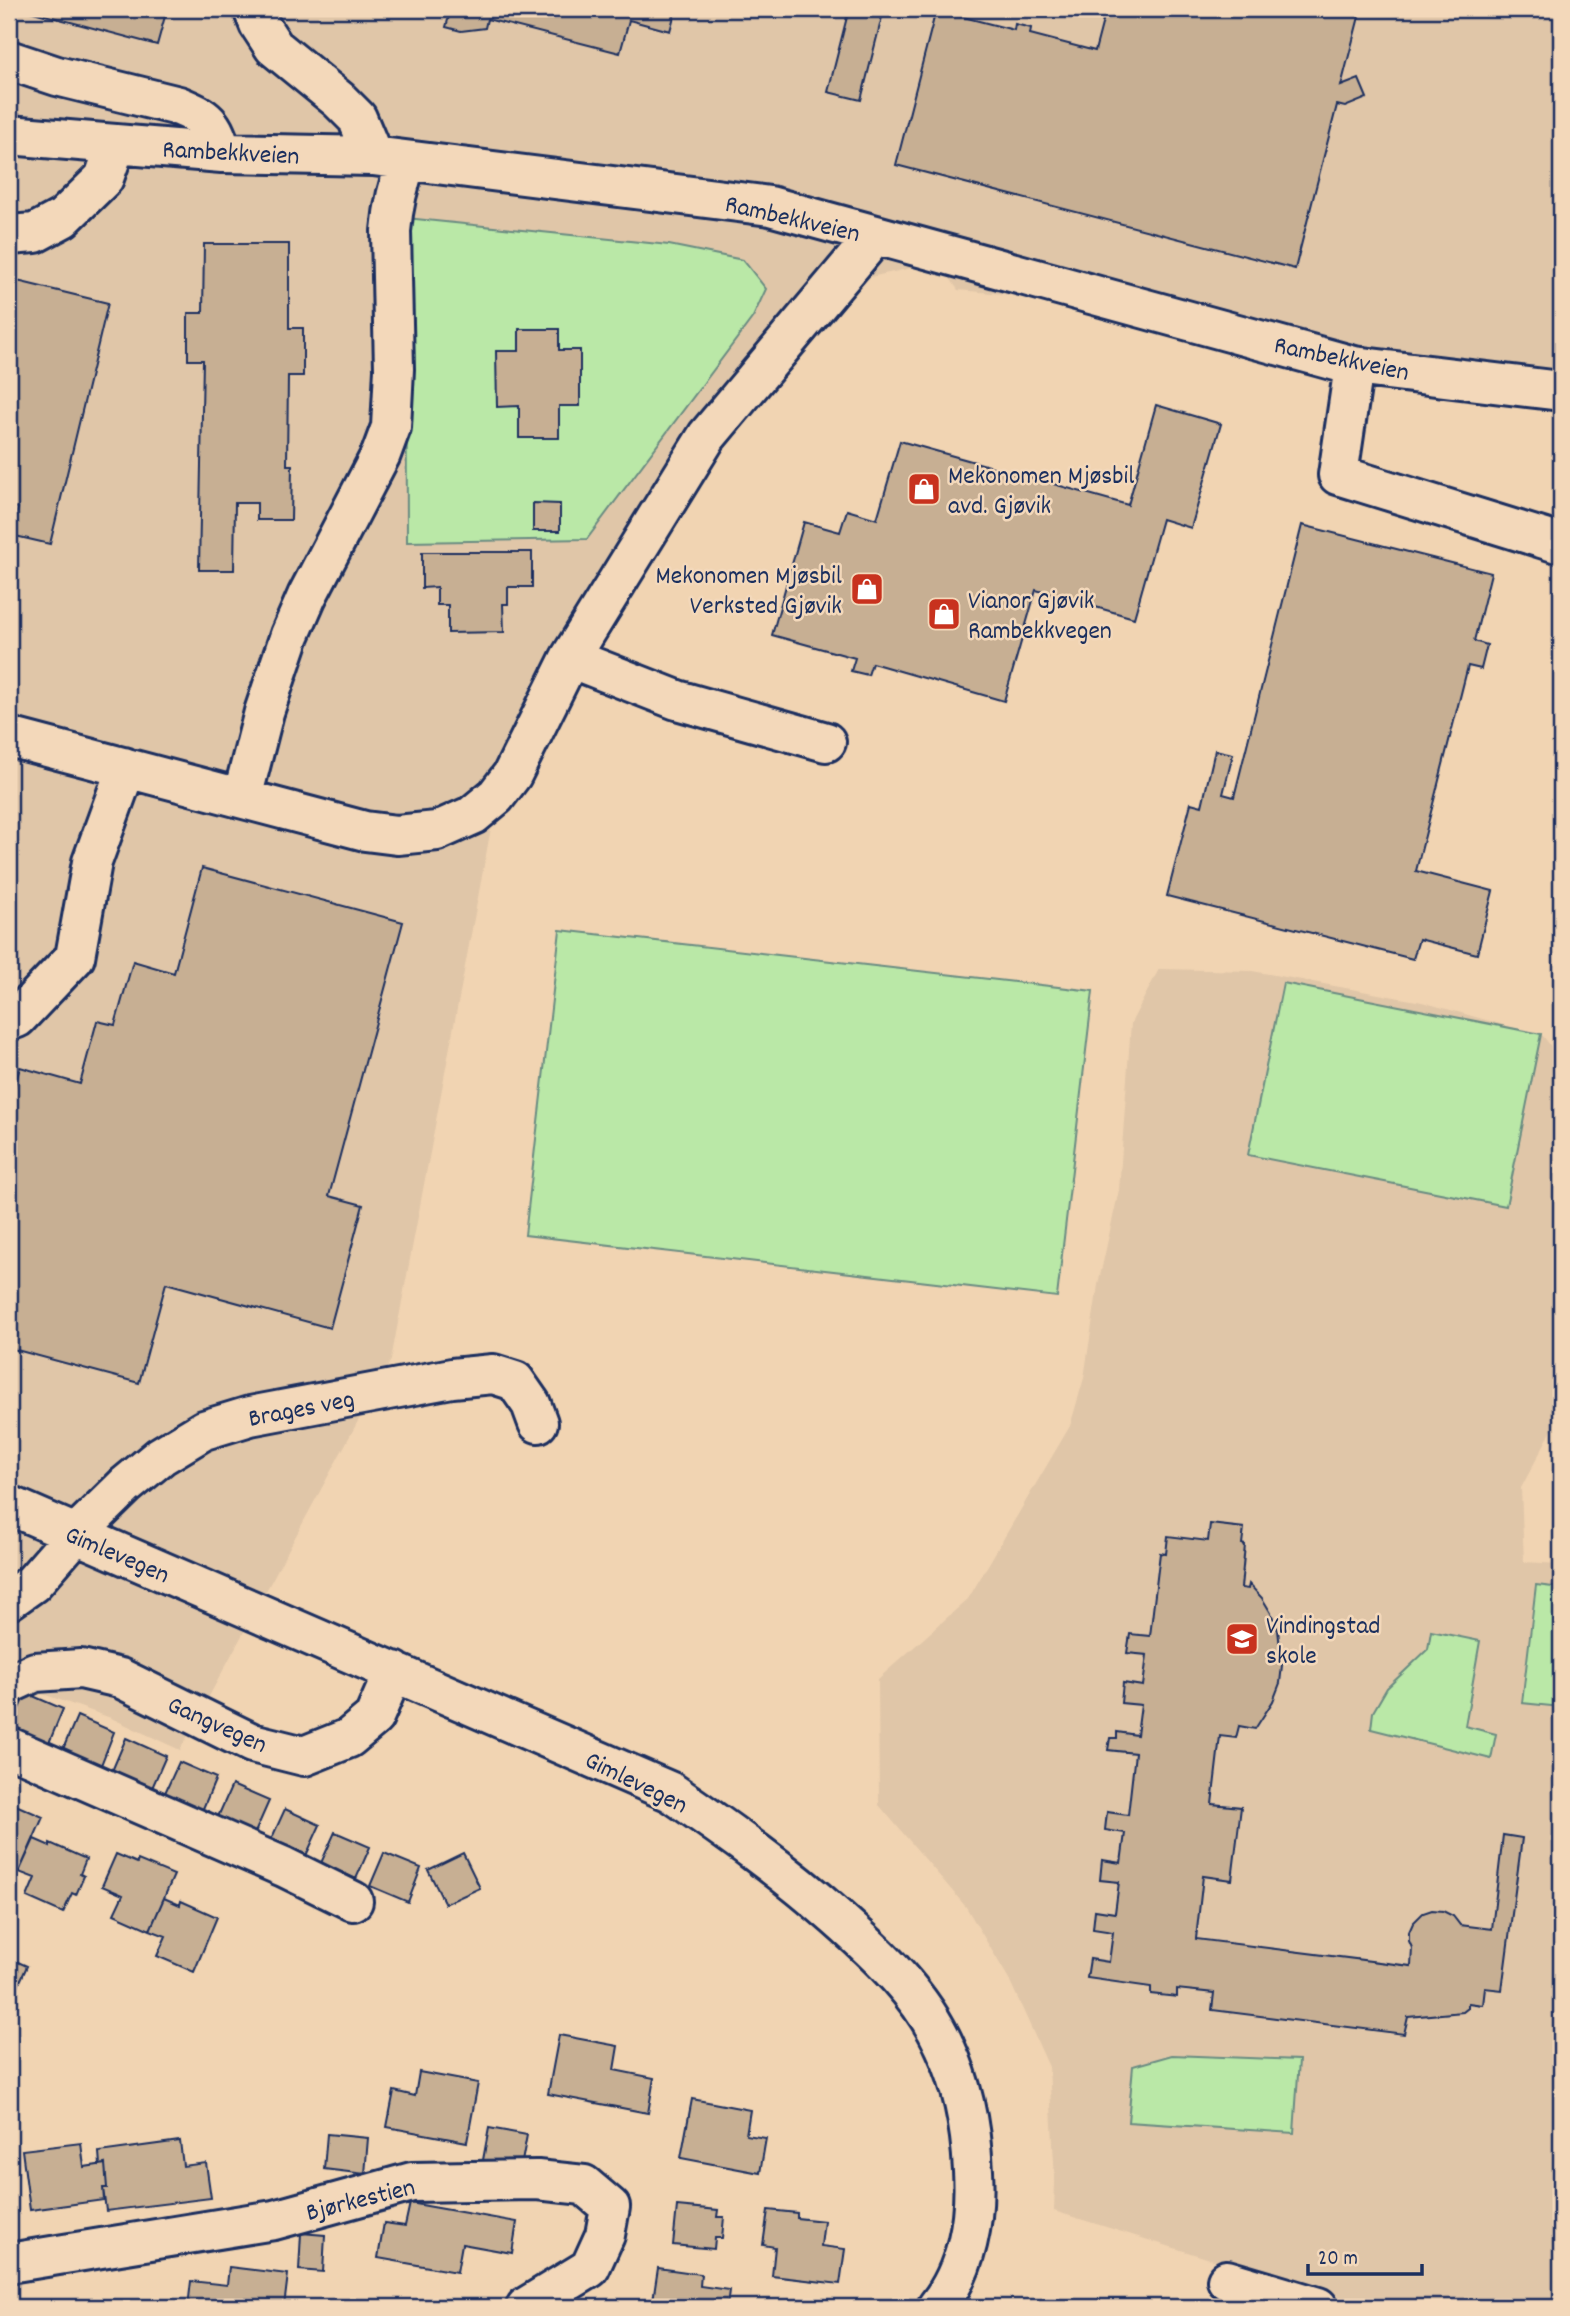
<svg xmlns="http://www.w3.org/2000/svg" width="1570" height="2316" font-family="Dekko,sans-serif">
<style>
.built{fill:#e0c6a8}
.green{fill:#bae8a7;stroke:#6a8c82;stroke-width:2}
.building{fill:#c7af93;stroke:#1b2f5e;stroke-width:2}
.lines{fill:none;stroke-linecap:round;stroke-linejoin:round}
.minor-casing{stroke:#1b2f5e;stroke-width:44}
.minor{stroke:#f3d8ba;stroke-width:38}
.labels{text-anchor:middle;stroke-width:5;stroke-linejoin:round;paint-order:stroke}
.street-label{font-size:26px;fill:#1b2f5e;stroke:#f3d8ba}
.poi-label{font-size:26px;fill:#1b2f5e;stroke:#f3d8ba;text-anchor:start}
</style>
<rect width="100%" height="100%" fill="#f1d4b2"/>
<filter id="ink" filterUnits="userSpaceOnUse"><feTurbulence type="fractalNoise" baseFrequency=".0143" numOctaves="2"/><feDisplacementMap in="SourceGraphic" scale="14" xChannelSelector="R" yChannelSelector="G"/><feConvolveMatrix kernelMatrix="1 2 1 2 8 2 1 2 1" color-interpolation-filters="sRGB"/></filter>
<g filter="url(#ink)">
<path class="built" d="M 9,9 L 1561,9 L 1561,413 L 1120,304 L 958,290 L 939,262 L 852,281 L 704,419 L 507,743 L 391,1360 L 180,1750 L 111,1718 L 9,1682 Z
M 1159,969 L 1252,971 L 1422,1002 L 1543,1036 L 1561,1059 L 1561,1413 L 1521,1488 L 1524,1562 L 1561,1564 L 1561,2307 L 1391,2307 L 1321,2293 L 1054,2211 L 1055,2182 L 1049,2067 L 1009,1979 L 966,1907 L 879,1805 L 878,1679 L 968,1599 L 1070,1426 L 1084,1378 L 1098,1285 L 1119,1190 L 1131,1023 Z"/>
<path class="green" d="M 406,218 L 669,245 L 743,260 L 766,289 L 753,317 L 587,539 L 407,542 Z
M 560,930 L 1093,991 L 1057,1297 L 525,1235 Z
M 1283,983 L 1541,1034 L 1506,1206 L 1248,1155 Z
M 1536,1585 L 1561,1588 L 1561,1707 L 1522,1703 Z
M 1431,1631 L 1480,1641 L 1465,1726 L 1496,1734 L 1491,1759 L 1371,1729 L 1373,1712 L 1387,1688 L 1428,1649 Z
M 1172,2055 L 1299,2060 L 1294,2133 L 1128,2122 L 1133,2066 Z"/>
<path class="building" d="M 22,9 L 167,9 L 157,45 Z
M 451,9 L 676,9 L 670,31 L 629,20 L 620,53 L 487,19 L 485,28 L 461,31 L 446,27 Z
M 849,9 L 882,17 L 861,100 L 828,92 Z
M 1106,9 L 1361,9 L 1341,86 L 1359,79 L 1367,98 L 1345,107 L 1337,105 L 1295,269 L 896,165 L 936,10 L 1014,30 L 1015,24 L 1031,28 L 1030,34 L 1095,51 Z
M 204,244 L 289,244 L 289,328 L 303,328 L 303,376 L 288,376 L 287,465 L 292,465 L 291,520 L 257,520 L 257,503 L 235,503 L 234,570 L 199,570 L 203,360 L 188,360 L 188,313 L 203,313 Z
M 9,279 L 108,303 L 50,544 L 11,535 L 18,508 L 9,506 Z
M 519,329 L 559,329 L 559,350 L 580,350 L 580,406 L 559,406 L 559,438 L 519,438 L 519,406 L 497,407 L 496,351 L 519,351 Z
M 1156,405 L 1221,424 L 1191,528 L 1162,519 L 1134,618 L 1036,590 L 1004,701 L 872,663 L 868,675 L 851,671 L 855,658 L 772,635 L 804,522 L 840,532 L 847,510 L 877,519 L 900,441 L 1128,505 Z
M 533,503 L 560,504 L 560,531 L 533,531 Z
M 1302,525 L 1491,573 L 1474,641 L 1487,645 L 1481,669 L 1468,666 L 1416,871 L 1493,891 L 1477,954 L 1419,939 L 1413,959 L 1167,896 L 1191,803 L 1202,806 L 1215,750 L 1233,754 L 1223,794 L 1234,797 Z
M 422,552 L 532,552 L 532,587 L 508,587 L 508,604 L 503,604 L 504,632 L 448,633 L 448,605 L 437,605 L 437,587 L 422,588 Z
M 202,868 L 403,922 L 329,1196 L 363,1205 L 330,1328 L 166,1283 L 139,1383 L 9,1348 L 9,1099 L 11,1099 L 20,1067 L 80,1084 L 97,1021 L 115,1025 L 133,961 L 174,973 Z
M 1210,1524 L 1244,1528 L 1242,1544 L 1245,1545 L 1241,1588 L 1248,1589 L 1249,1584 L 1262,1598 L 1271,1613 L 1278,1630 L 1282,1665 L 1280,1683 L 1273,1701 L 1255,1729 L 1239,1726 L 1236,1738 L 1220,1736 L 1212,1804 L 1241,1807 L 1232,1880 L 1203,1876 L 1196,1939 L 1411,1966 L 1412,1948 L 1409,1941 L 1409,1932 L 1413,1923 L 1423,1913 L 1432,1910 L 1443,1911 L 1453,1916 L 1460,1925 L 1492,1929 L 1503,1835 L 1522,1838 L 1502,1990 L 1485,1988 L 1483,2005 L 1468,2003 L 1468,2008 L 1463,2012 L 1408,2017 L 1404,2034 L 1212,2010 L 1214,1993 L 1177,1989 L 1177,1997 L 1151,1994 L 1151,1987 L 1087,1978 L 1090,1959 L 1109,1962 L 1113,1932 L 1093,1929 L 1095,1910 L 1115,1913 L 1119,1882 L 1100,1880 L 1102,1860 L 1121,1863 L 1125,1833 L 1105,1830 L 1107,1812 L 1128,1815 L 1135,1753 L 1108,1750 L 1110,1738 L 1117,1738 L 1117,1732 L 1137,1735 L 1141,1705 L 1121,1703 L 1123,1683 L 1143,1686 L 1147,1655 L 1127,1653 L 1130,1634 L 1150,1636 L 1160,1553 L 1166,1554 L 1168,1536 L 1208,1541 Z
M 26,1693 L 63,1709 L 49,1743 L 11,1726 Z
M 77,1716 L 114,1732 L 101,1765 L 63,1749 Z
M 126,1738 L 166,1756 L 152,1788 L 112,1771 Z
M 179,1762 L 216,1778 L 202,1811 L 164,1795 Z
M 232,1785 L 269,1801 L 254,1835 L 217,1819 Z
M 9,1802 L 43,1817 L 19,1872 L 9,1867 Z
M 285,1809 L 320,1825 L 305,1858 L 270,1842 Z
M 335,1832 L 370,1847 L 356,1879 L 321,1863 Z
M 34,1839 L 50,1846 L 50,1843 L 86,1859 L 80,1874 L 84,1876 L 76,1895 L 72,1893 L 63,1913 L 27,1897 L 35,1878 L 19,1872 Z
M 384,1853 L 421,1868 L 408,1902 L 370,1886 Z
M 463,1853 L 480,1888 L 445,1904 L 428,1870 Z
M 116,1854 L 137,1863 L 138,1860 L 174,1875 L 150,1930 L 114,1914 L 123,1895 L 102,1886 Z
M 164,1898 L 180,1905 L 181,1901 L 217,1917 L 194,1972 L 157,1956 L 166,1936 L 150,1930 Z
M 9,1958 L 27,1966 L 9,2006 Z
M 559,2035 L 618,2046 L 614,2070 L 654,2078 L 648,2113 L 548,2094 Z
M 419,2072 L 478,2083 L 467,2142 L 387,2127 L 394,2091 L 415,2096 Z
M 692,2099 L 750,2110 L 746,2135 L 766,2138 L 760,2173 L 681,2158 Z
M 489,2128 L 527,2135 L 521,2167 L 483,2160 Z
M 327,2134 L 368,2138 L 365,2174 L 324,2169 Z
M 180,2141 L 183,2166 L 206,2163 L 211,2198 L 106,2211 L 103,2188 L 107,2188 L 105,2164 L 100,2165 L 99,2152 Z
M 81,2143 L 84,2167 L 105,2164 L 107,2188 L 103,2188 L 104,2200 L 30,2210 L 22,2150 Z
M 410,2203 L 517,2222 L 512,2253 L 462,2244 L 457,2272 L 378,2258 L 384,2223 L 405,2226 Z
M 677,2206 L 718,2210 L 717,2217 L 724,2217 L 722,2238 L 715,2238 L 714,2249 L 673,2245 Z
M 768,2210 L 797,2213 L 797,2218 L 824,2221 L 821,2246 L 845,2249 L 840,2284 L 772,2276 L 775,2247 L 763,2245 Z
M 301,2233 L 325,2235 L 323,2272 L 299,2270 Z
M 229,2267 L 288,2274 L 284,2307 L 188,2307 L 191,2281 L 227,2285 Z
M 658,2268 L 701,2274 L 700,2286 L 729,2290 L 727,2307 L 681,2307 L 681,2305 L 653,2301 Z"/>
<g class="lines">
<defs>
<path id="minor" d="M 253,9 L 259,24 L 274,47 L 339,100 L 357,118 L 373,156
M 9,60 L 57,76 L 179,106 C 208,118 213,123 222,153
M 9,135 L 222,153 L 373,156 L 770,206 L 1354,366 L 1561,391
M 9,235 L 35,233 L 63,218 L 104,178 L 116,144
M 1354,366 L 1338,475 L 1561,544
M 570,658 L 677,700 L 826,742
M 9,737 L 365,831 L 397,835 L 437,831 L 473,815 L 496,796 L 512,775 L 570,658 L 707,436 L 875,236
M 242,798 L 264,712 L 290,635 L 307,596 L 381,454 L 391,427 L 394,369 L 391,231 C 393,207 398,184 407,161
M 9,1021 L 17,1018 L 75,957 L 92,862 L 120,785 L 124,767
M 9,1505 L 671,1792 C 729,1832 784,1871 836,1917 C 878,1954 922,1995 945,2047 C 963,2085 971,2130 973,2171 C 976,2218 967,2270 937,2307
M 9,1600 L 33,1583 L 75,1535 L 126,1485 L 161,1456 L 204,1430 L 250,1416 L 452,1378 L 493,1374 L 515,1381 L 531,1404 L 538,1423
M 9,1684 L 35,1672 L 81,1669 L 120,1678 L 252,1743 L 304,1756 L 349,1738 L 374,1717 L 394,1671
M 9,1747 L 284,1867 L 353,1901
M 9,2263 L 274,2220 L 412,2182 L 537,2180 L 584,2185 L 610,2207 L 605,2235 L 590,2268 L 526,2307
M 1227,2280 L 1318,2307"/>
</defs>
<use href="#minor" class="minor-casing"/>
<use href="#minor" class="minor"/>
</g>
</g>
<defs>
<symbol id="shop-square" viewBox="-11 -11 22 22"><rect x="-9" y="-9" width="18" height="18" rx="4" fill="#c8321e" stroke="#f3d8ba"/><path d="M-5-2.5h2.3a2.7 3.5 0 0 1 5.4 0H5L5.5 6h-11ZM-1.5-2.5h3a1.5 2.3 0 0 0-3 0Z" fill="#fff"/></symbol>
<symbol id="school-square" viewBox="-11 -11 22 22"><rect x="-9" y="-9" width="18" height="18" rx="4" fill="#c8321e" stroke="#f3d8ba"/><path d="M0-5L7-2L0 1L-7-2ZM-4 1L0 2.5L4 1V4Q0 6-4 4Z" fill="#fff"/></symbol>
</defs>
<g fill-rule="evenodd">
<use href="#shop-square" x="905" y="470" width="38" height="38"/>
<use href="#shop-square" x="848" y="570" width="38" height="38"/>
<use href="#shop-square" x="925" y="595" width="38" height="38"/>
<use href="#school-square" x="1223" y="1620" width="38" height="38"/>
</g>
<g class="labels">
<g class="street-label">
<text transform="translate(231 151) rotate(3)" y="9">Rambekkveien</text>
<text transform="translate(793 217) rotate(13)" y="9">Rambekkveien</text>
<text transform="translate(1342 357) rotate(12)" y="9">Rambekkveien</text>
<text transform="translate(301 1407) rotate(-11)" y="9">Brages veg</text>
<text transform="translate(118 1553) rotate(23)" y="9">Gimlevegen</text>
<text transform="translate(218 1723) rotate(24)" y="9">Gangvegen</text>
<text transform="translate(637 1781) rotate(26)" y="9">Gimlevegen</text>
<text transform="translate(360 2198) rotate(-14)" y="9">Bjørkestien</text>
</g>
<g class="poi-label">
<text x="948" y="483">Mekonomen Mjøsbil<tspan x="948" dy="30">avd. Gjøvik</tspan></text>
<text x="842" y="583" text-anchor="end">Mekonomen Mjøsbil<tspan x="842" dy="30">Verksted Gjøvik</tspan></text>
<text x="968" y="608">Vianor Gjøvik<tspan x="968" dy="30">Rambekkvegen</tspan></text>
<text x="1266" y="1633">Vindingstad<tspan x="1266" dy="30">skole</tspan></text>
</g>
</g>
<rect width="1570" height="2316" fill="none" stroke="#f3d8ba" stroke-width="35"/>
<rect x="18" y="18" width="1535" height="2281" fill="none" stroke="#1b2f5e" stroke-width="2.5" filter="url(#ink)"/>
<path d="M1308 2264v10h114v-10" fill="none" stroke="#1b2f5e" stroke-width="3.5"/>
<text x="1318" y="2264" font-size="21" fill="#1b2f5e" stroke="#f3d8ba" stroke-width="5" paint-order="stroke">20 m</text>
</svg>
